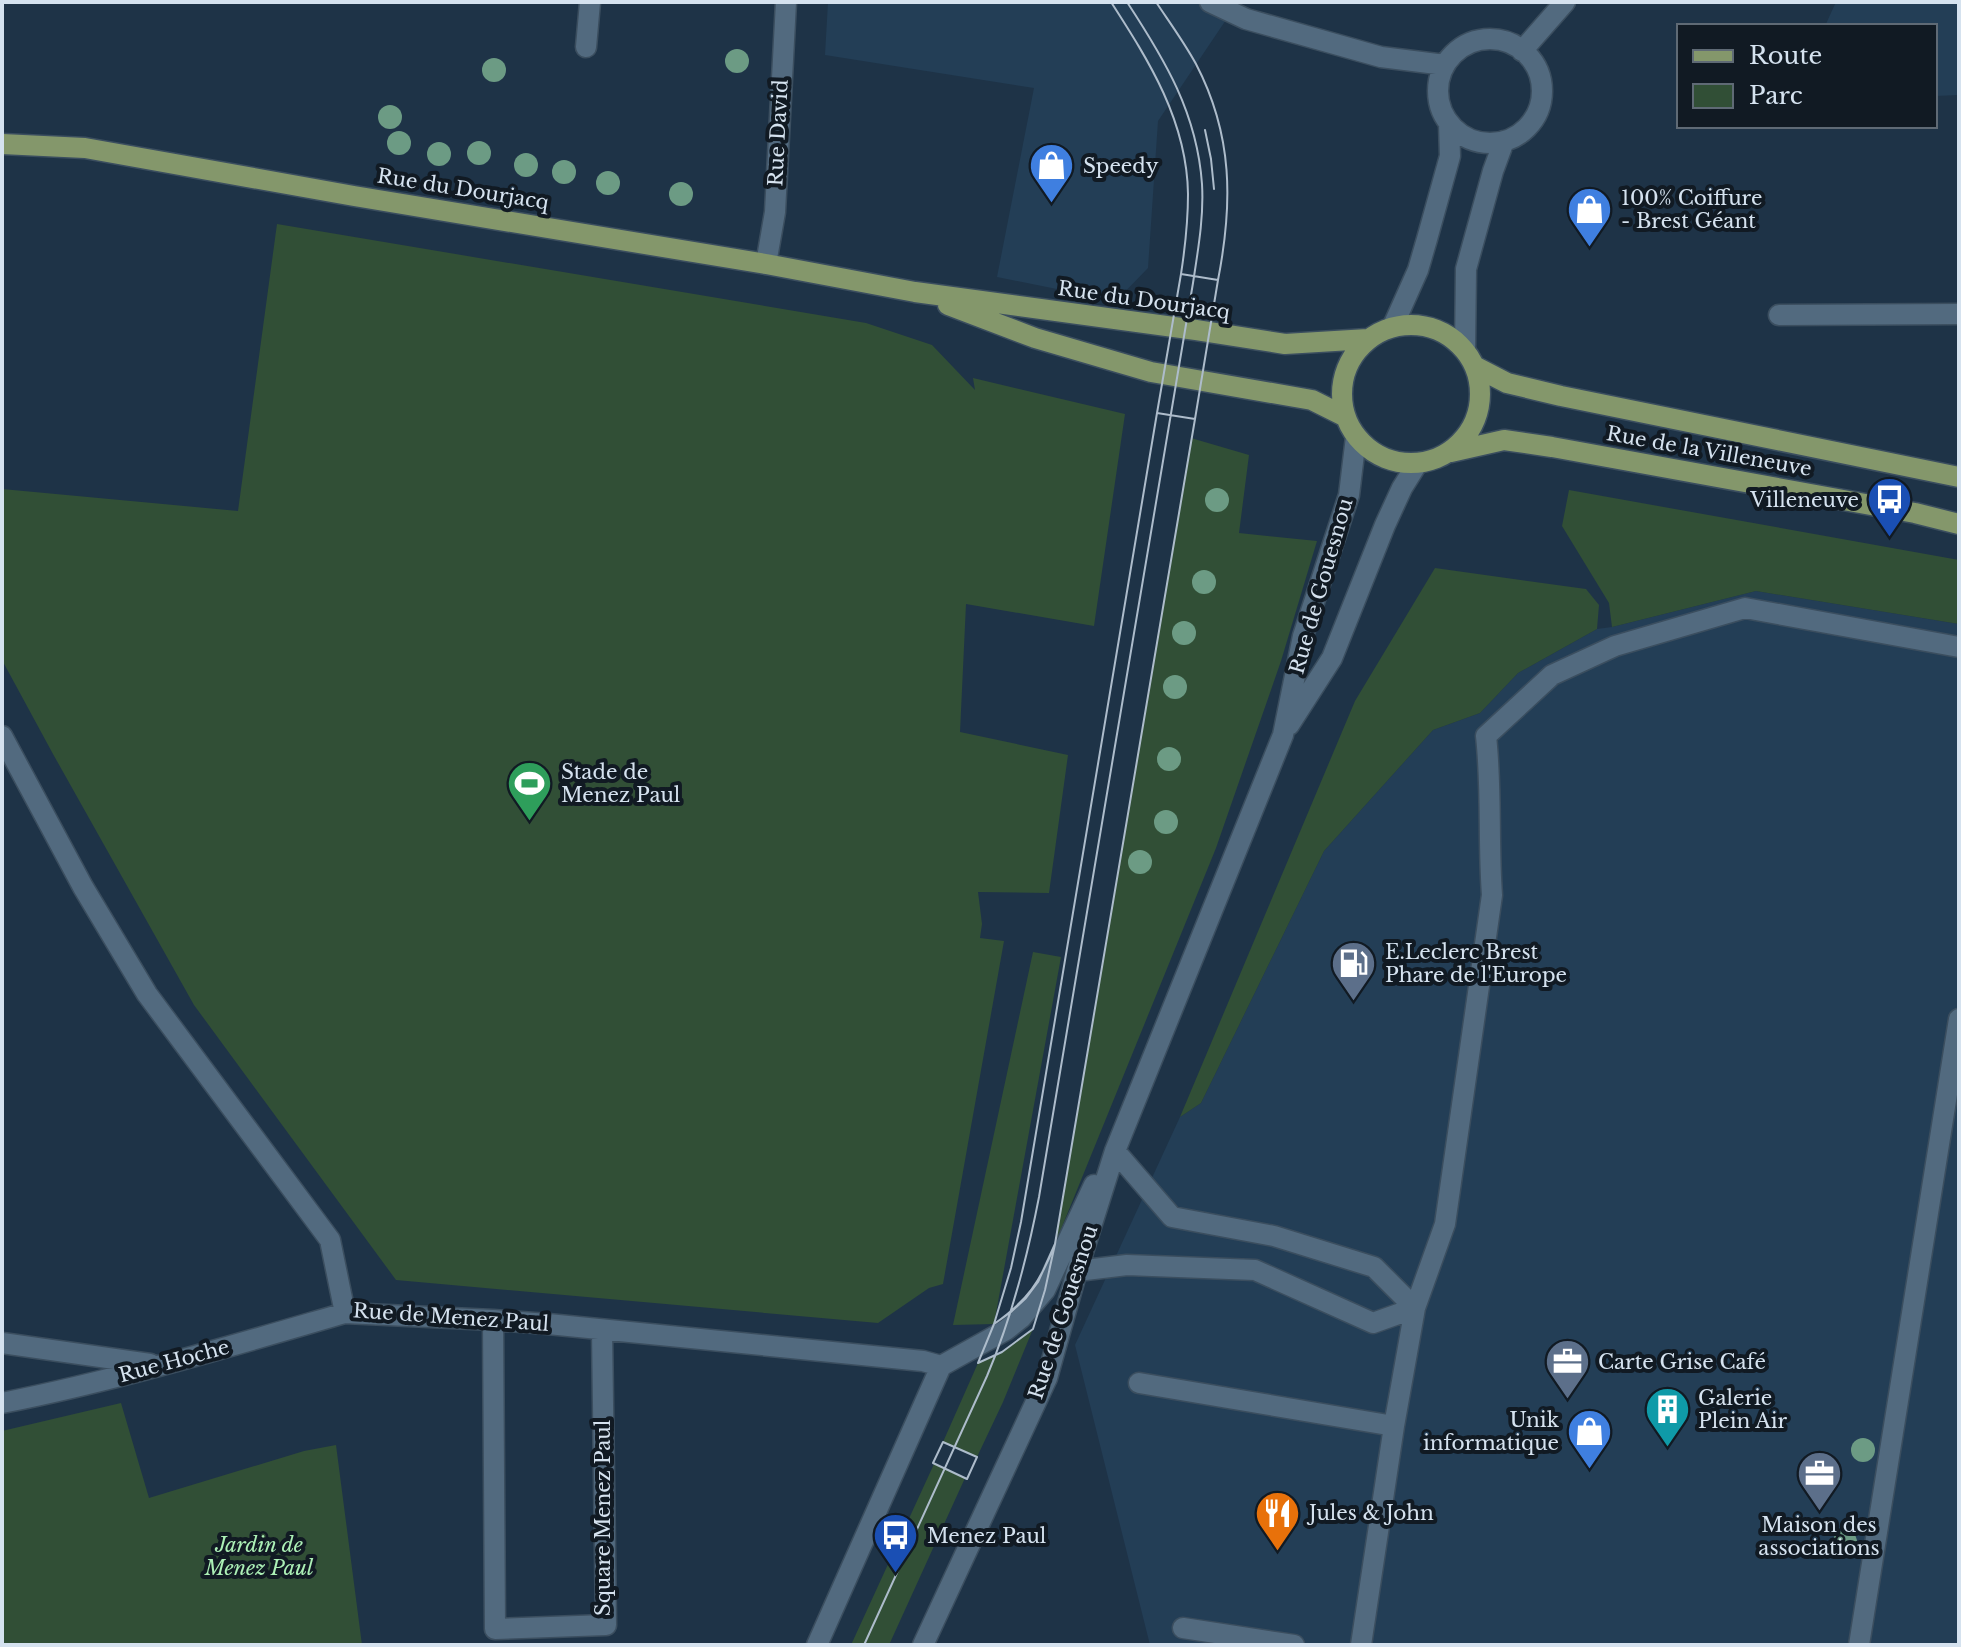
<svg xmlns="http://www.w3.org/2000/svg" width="1961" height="1647" font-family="'Libre Baskerville',serif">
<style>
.built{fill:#233e56}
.green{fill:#314f36}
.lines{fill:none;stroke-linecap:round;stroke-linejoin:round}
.minor-casing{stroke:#3b4e5f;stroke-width:23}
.major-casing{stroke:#3b4e5f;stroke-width:23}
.minor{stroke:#526a7f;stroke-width:20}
.major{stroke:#84976b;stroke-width:20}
.tram{stroke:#adbccb;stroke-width:2}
.tree{fill:#6c9b84}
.labels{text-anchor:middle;stroke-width:8;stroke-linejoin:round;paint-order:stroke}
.street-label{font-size:20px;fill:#d5e2ef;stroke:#111a23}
.poi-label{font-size:20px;fill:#d5e2ef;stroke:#111a23;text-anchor:start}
.park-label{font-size:20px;font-style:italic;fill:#acf0b6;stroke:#111a23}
</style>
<rect width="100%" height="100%" fill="#1e3347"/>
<path class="built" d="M 828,2 L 1238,2 L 1158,121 L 1148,268 L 1116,301 L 997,277 L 1034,88 L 825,55 Z
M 1836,2 L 1959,2 L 1959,95 L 1935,96 L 1935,26 L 1825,26 Z
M 1756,591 L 1959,624 L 1959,1645 L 1150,1645 L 1075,1345 L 1180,1117 L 1201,1103 L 1324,851 L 1433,730 L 1480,713 L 1518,673 L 1597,629 L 1612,627 Z"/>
<path class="green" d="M 277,224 L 866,323 L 932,345 L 975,390 L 973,378 L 1125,414 L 1094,626 L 966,604 L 960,732 L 1068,755 L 1049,893 L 978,892 L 982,924 L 980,938 L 1004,941 L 943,1284 L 929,1288 L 878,1323 L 396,1280 L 194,1005 L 53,754 L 2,660 L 2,489 L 238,511 Z
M 1191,438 L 1249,455 L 1239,533 L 1317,541 L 1281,661 L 1216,848 L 1055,1244 Z
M 1569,490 L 1959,560 L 1959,624 L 1756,591 L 1612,627 L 1609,603 L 1562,526 Z
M 1435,568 L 1586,589 L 1599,605 L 1597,629 L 1518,673 L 1480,713 L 1433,730 L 1324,851 L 1201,1103 L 1180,1117 L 1355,701 Z
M 1033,952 L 1061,957 L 994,1324 L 953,1325 Z
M 1033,1329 L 1003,1402 L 977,1457 L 943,1442 L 978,1363 L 1002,1352 Z
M 121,1403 L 149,1498 L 304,1451 L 336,1445 L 362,1645 L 2,1645 L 2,1431 Z
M 934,1464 L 965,1478 L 889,1645 L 851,1645 Z"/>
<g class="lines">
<defs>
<path id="minor" d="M 1210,2 L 1246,19 L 1381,57 L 1445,65
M1438 91a52 52 0 1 1 104 0a52 52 0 1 1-104 0Z
M 586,47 L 590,2
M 1522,51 L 1565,2
M 766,264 L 775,212 L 786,2
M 1779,315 L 1959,314
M 1393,326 L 1418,270 L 1427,239 L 1450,156 L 1449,124
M 1465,350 L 1466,269 L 1493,171 L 1504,141
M 1289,725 L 1332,658 L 1385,525 L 1402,488 L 1417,464
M 2,736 L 83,887 L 147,994 L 330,1240 L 345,1313 L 493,1320 L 548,1324 L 923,1361 L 941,1366
M 1115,1151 L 1172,1217 L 1274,1236 L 1374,1267 L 1415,1308
M 1077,1271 L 1127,1265 L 1255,1270 L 1373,1323 L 1415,1308
M 493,1320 L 495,1629 L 606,1625 L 602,1330
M 2,1343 L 150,1364
M 1139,1383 L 1394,1426
M 2,1403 C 118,1380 231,1346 345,1313
M 1183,1628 L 1294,1645
M 817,1645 L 941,1366 L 1006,1330 L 1021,1318 L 1045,1290 L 1094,1185
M 923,1645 L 1047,1378 L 1077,1271 L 1115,1151 L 1283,735 L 1303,636 L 1349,495 L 1356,437
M 1361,1645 L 1394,1426 L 1415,1308 L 1445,1224 L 1492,895 C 1488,842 1492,789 1486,736 L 1552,675 L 1615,646 L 1745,608 L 1959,647
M 1859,1645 L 1959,1019"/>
<path id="major" d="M 2,144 L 85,148 L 354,196 L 766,264 L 915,292 L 1196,330 L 1285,344 L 1368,339
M 948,305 L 1035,338 L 1151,372 L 1312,400 L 1344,416
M1342 394a69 69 0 1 1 138 0a69 69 0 1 1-138 0Z
M 1476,367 L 1507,383 L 1561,396 L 1959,477
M 1451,452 L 1504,440 L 1552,447 L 1915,513 L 1959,524"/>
</defs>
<use href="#minor" class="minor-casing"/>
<use href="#major" class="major-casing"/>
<use href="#minor" class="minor"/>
<use href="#major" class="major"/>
<path class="tram" d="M 1111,2 C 1149,61 1187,121 1188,194 C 1188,221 1185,248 1181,274 L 1218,280 C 1233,203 1233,135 1196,64 C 1184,42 1170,23 1156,2
M 1205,130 L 1211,159 L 1214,189
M 1181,274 L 1218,280 L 1195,419 L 1157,413 Z
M 1157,413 L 1195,419 L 1055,1244 C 1041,1281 1027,1301 994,1324 L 1011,1268 L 1021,1222 Z
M 1055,1244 L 1045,1290 L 1033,1329 L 1002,1352 L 978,1363 L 994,1324 L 1011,1312 L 1026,1298 L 1038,1282 Z
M 943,1442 L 977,1457 L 967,1479 L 933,1463 Z
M 864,1645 L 987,1376 C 1012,1317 1027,1259 1039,1197 L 1193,283 C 1198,250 1204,217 1202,184 C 1197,113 1165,60 1127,2"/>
</g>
<g class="tree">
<circle cx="737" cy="61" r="12"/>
<circle cx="494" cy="70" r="12"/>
<circle cx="390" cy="117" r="12"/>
<circle cx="399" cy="143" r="12"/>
<circle cx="479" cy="153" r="12"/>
<circle cx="439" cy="154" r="12"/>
<circle cx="526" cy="165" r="12"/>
<circle cx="564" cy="172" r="12"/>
<circle cx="608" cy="183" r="12"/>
<circle cx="681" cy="194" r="12"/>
<circle cx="1217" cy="500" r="12"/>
<circle cx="1204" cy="582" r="12"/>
<circle cx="1184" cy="633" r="12"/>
<circle cx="1175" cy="687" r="12"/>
<circle cx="1169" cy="759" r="12"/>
<circle cx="1166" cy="822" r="12"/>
<circle cx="1140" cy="862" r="12"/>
<circle cx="1863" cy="1450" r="12"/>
<circle cx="1845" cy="1542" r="12"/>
</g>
<defs>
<symbol id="shop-pin" viewBox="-11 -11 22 30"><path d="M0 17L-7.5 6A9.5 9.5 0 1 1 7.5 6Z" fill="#3f7fe0" stroke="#111a23"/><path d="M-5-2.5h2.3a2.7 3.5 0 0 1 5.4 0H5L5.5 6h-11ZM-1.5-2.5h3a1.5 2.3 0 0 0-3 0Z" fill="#fff"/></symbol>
<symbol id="bus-pin" viewBox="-11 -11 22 30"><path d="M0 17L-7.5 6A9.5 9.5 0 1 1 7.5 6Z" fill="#1a4fb4" stroke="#111a23"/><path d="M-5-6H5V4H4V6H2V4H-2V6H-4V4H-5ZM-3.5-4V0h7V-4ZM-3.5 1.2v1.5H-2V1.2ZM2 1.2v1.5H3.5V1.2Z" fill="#fff"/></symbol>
<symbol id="stadium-pin" viewBox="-11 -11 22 30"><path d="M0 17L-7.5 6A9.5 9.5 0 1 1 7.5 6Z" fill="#2e9e5b" stroke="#111a23"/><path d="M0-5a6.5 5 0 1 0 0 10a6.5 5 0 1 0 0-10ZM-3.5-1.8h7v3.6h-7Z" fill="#fff"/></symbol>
<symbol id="fuel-pin" viewBox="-11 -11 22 30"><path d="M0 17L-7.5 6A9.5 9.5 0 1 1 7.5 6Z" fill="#5c6f8a" stroke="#111a23"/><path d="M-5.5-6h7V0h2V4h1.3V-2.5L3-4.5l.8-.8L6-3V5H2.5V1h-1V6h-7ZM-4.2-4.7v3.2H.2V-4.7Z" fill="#fff"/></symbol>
<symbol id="office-pin" viewBox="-11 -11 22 30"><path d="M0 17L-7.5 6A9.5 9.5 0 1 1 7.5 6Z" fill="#5c6f8a" stroke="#111a23"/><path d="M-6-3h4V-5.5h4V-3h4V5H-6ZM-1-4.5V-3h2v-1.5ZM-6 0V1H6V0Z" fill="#fff"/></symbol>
<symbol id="building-pin" viewBox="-11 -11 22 30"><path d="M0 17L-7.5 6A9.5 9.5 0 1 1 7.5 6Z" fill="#0f9aa8" stroke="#111a23"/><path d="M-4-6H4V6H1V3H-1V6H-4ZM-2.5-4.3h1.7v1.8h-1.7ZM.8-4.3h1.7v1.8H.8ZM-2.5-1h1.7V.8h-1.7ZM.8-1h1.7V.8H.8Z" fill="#fff"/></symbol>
<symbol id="restaurant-pin" viewBox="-11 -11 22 30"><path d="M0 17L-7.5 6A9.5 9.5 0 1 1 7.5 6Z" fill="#e8710a" stroke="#111a23"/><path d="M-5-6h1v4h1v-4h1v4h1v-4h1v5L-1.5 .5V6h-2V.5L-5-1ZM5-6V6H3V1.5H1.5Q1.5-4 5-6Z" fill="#fff"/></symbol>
</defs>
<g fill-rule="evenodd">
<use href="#shop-pin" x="1026" y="140" width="51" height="69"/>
<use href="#shop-pin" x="1564" y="184" width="51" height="69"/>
<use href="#bus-pin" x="1864" y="474" width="51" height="69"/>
<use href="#stadium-pin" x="504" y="758" width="51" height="69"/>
<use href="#fuel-pin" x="1328" y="938" width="51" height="69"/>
<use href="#office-pin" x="1542" y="1336" width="51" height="69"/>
<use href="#building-pin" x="1642" y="1384" width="51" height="69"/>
<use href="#shop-pin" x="1564" y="1406" width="51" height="69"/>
<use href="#office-pin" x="1794" y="1448" width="51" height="69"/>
<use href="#restaurant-pin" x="1252" y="1488" width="51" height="69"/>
<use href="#bus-pin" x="870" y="1510" width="51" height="69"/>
</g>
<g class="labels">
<g class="street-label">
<text transform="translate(778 133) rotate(-87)" y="7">Rue David</text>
<text transform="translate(463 189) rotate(9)" y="7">Rue du Dourjacq</text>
<text transform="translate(1144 300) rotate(8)" y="7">Rue du Dourjacq</text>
<text transform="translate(1709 451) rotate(10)" y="7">Rue de la Villeneuve</text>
<text transform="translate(1321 586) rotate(-74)" y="7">Rue de Gouesnou</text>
<text transform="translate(1063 1312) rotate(-72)" y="7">Rue de Gouesnou</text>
<text transform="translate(451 1317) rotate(4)" y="7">Rue de Menez Paul</text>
<text transform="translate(174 1361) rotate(-15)" y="7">Rue Hoche</text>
<text transform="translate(603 1518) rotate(-90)" y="7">Square Menez Paul</text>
</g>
<g class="poi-label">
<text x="1083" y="173">Speedy</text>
<text x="1621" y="205">100% Coiffure<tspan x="1621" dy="23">- Brest Géant</tspan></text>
<text x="1859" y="507" text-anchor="end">Villeneuve</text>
<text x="561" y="779">Stade de<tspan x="561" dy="23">Menez Paul</tspan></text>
<text x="1385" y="959">E.Leclerc Brest<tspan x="1385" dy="23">Phare de l'Europe</tspan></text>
<text x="1598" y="1369">Carte Grise Café</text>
<text x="1698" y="1405">Galerie<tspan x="1698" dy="23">Plein Air</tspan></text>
<text x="1559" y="1427" text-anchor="end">Unik<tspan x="1559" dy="23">informatique</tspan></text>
<text x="1309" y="1520">Jules &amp; John</text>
<text x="1819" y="1532" text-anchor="middle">Maison des<tspan x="1819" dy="23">associations</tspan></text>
<text x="927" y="1543">Menez Paul</text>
</g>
<g class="park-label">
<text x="259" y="1552">Jardin de<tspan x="259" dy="23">Menez Paul</tspan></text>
</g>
</g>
<rect width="1961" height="1647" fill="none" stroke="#d5e2ef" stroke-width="8"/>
<rect x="1677" y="24" width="260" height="104" fill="#111a23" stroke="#5f6a75" stroke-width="2"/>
<rect x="1693" y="50" width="40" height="12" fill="#84976b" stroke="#5f6a75" stroke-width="2"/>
<text x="1749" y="64" font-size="24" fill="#d5e2ef">Route</text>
<rect x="1693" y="84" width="40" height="24" fill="#314f36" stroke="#5f6a75" stroke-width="2"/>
<text x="1749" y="104" font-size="24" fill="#d5e2ef">Parc</text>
</svg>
